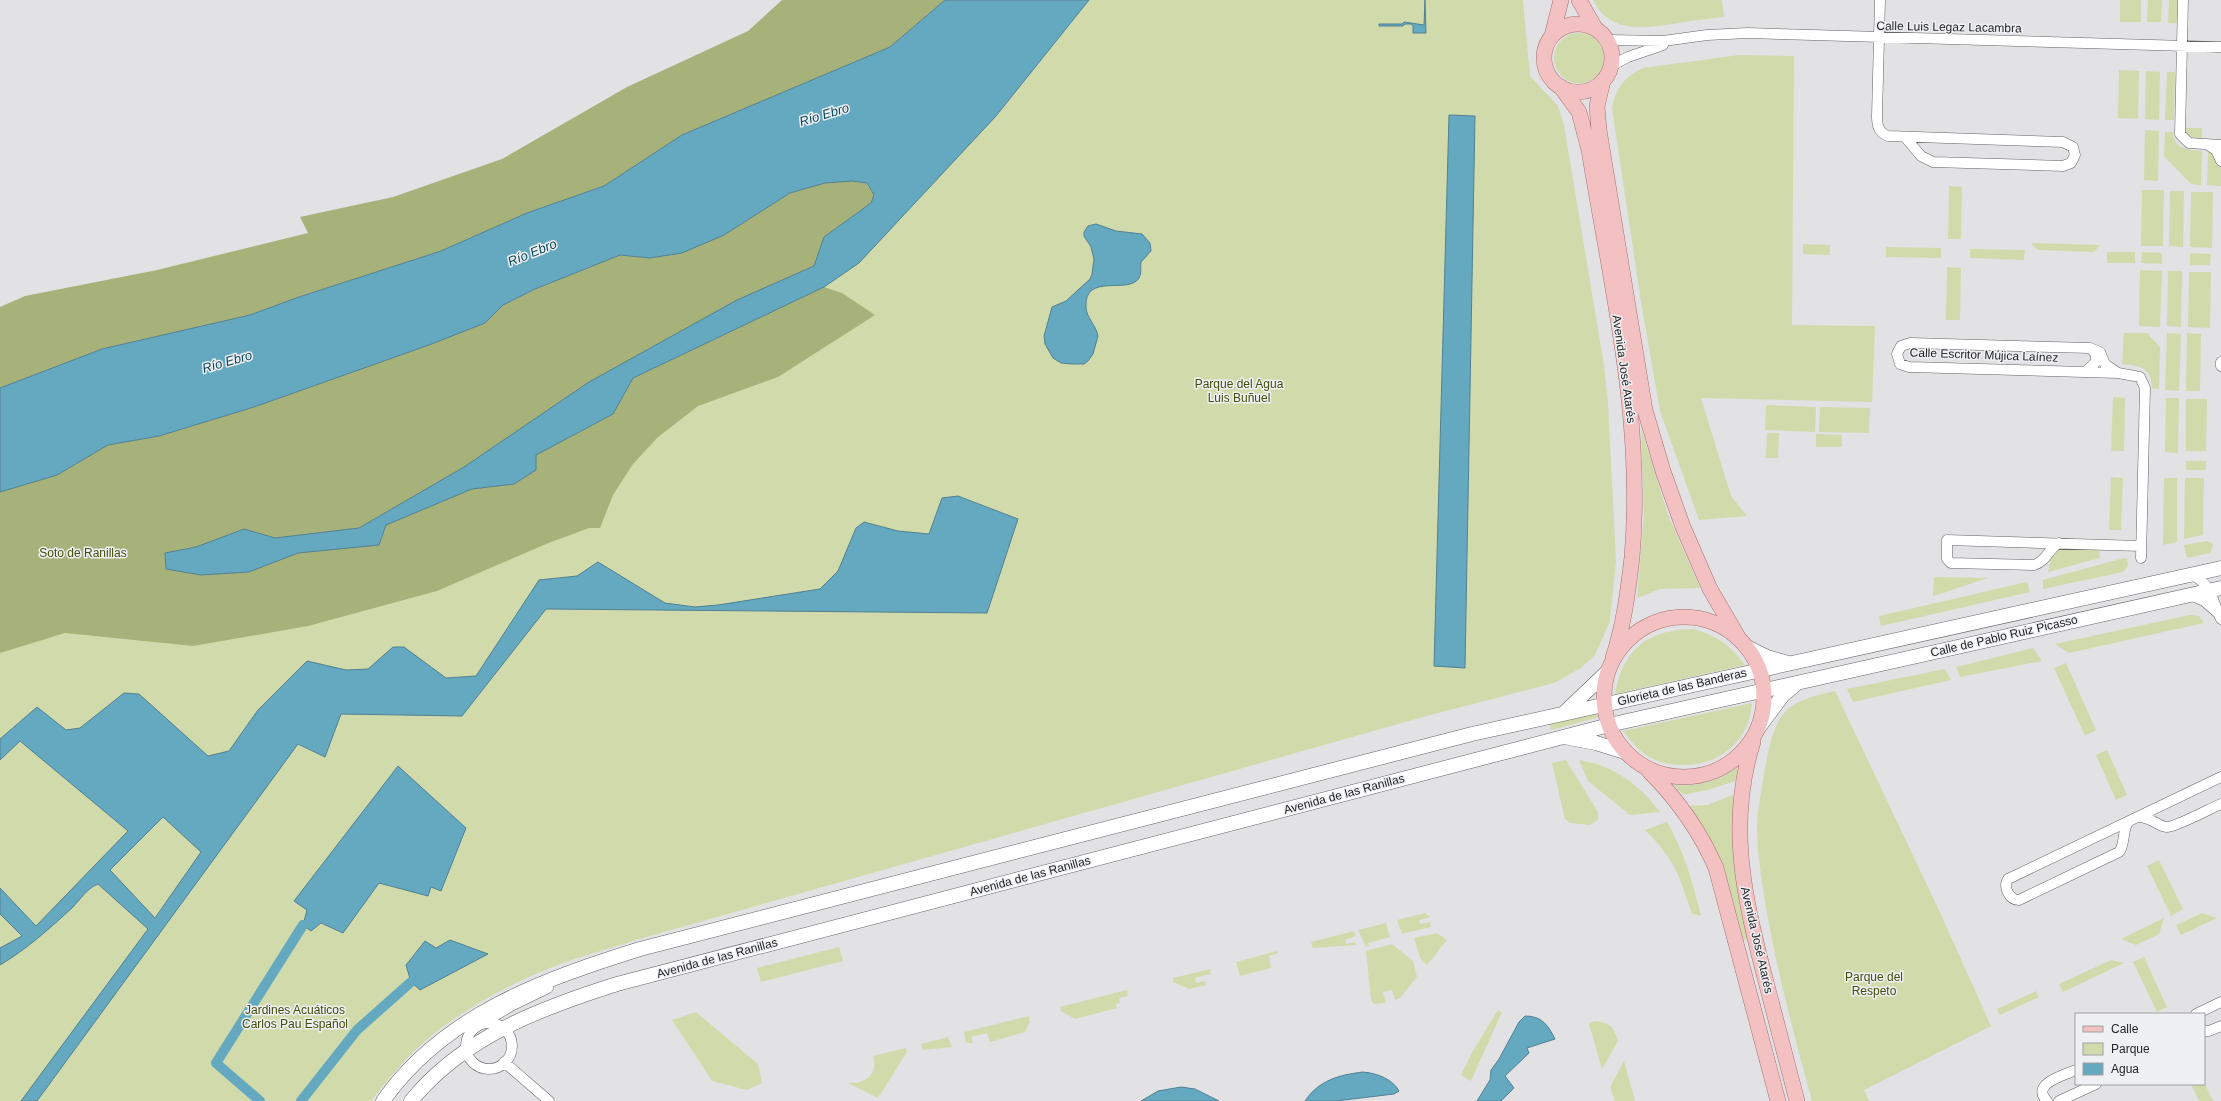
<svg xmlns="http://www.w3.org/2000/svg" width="2221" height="1101" font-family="Arial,sans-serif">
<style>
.green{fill:#d1daab}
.forest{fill:#a7b27a}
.water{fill:#64a9c0;stroke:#518192;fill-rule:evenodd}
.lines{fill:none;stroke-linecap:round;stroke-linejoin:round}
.canal{stroke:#64a9c0;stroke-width:10}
.street-casing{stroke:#636365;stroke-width:11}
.secondary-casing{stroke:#636365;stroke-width:15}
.primary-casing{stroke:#a67071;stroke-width:16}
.street{stroke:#fff;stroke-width:10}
.secondary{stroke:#fff;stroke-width:14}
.primary{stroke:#f3c1c2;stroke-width:15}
.labels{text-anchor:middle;stroke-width:3;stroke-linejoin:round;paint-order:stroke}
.street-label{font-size:12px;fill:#252526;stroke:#eff0f3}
.park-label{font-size:12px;fill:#444d0a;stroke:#eff0f3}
.water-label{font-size:13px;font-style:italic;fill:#084758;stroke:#eff0f3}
</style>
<rect width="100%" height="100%" fill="#e2e2e5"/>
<path class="green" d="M 1089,0 L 1523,0 L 1530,76 L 1558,106 L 1564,125 L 1604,365 L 1608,404 L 1616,561 L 1610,621 L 1595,655 L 1581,668 L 1554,683 L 1423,717 L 636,940 C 609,949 581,956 555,966 C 511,983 467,1007 431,1036 C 408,1055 389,1078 371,1101 L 0,1101 L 0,492 L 57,475 L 996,116 Z
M 1593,0 L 1722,0 L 1724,17 C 1711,18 1698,20 1684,22 C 1654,27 1610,37 1593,0 Z
M 2120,0 L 2141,0 L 2141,22 L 2120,22 Z
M 2148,0 L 2162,0 L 2161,22 L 2147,22 Z
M 2169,0 L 2177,0 L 2177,23 L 2168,23 Z
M1554 58a25 25 0 1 1 50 0a25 25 0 1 1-50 0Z
M 1739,55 L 1794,56 L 1792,325 L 1875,326 L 1872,402 L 1701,398 L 1731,496 L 1747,516 L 1699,520 L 1660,411 L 1641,302 L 1612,108 C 1616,87 1625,77 1643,68 Z
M 2119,70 L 2139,71 L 2138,119 L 2118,118 Z
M 2146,71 L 2160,72 L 2159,120 L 2145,119 Z
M 2167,72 L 2175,72 L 2174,120 L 2165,120 Z
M 2185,128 L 2202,128 L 2202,139 L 2189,136 Z
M 2145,130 L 2159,131 L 2158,181 L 2144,180 Z
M 2165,132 L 2173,132 C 2174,149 2188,150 2202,151 L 2201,185 L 2191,184 L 2164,156 Z
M 2208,151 L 2212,152 L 2221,168 L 2221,186 L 2207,185 Z
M 1949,186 L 1962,187 L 1961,239 L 1948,239 Z
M 2142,190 L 2164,190 L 2163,246 L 2141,246 Z
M 2170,191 L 2184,191 L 2183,247 L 2169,246 Z
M 2191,192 L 2213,192 L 2212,248 L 2190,247 Z
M 2031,243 L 2100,245 L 2094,252 L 2038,250 Z
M 1803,244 L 1830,245 L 1830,255 L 1803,254 Z
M 1886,247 L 1941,248 L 1941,258 L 1886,257 Z
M 1970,249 L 2025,250 L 2024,260 L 1970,258 Z
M 2107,252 L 2135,252 L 2135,263 L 2107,263 Z
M 2142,252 L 2162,253 L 2162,264 L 2141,263 Z
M 2190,253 L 2211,254 L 2210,265 L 2190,265 Z
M 1947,267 L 1961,268 L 1960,320 L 1946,320 Z
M 2140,270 L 2162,271 L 2160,327 L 2139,326 Z
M 2168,271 L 2182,271 L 2181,327 L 2167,326 Z
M 2189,272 L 2211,272 L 2210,328 L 2188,327 Z
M 2124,333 L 2147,333 L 2160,347 L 2159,389 L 2152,388 C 2151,367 2141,366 2122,364 Z
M 2167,333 L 2181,334 L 2179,391 L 2165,390 Z
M 2187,333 L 2201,334 L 2200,391 L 2186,391 Z
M 2113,397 L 2125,398 L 2124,451 L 2111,451 Z
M 2166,398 L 2179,398 L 2178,453 L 2165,452 Z
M 2186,399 L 2207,399 L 2206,451 L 2186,451 Z
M 1766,405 L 1816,407 L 1815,432 L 1765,430 Z
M 1820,407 L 1870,408 L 1869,433 L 1819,432 Z
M 1641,428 L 1668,515 L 1700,588 L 1660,589 L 1637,598 L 1644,514 Z
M 1767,433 L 1779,433 L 1778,458 L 1766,458 Z
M 1816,434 L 1842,435 L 1842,447 L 1816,447 Z
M 2186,461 L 2206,461 L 2206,470 L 2186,470 Z
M 2111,477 L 2123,478 L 2121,530 L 2109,530 Z
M 2164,478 L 2177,478 L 2177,542 L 2163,545 Z
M 2185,478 L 2204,478 L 2203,535 L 2184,539 Z
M 2207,541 L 2212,543 L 2213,546 L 2210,553 L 2187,558 L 2184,545 Z
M 2058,549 L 2099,550 L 2100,558 L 2048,572 L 2051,557 Z
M 2124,558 L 2127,558 L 2128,566 L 2123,572 L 2043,589 L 2043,580 Z
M 1934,577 L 1988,578 L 1933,596 Z
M 2027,582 L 2030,592 L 1881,626 L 1879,616 Z
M 2190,615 L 2199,616 L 2204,623 L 2069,653 L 2055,644 Z
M 1693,629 C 1719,637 1729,644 1745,665 L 1615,694 C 1624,648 1647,630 1693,629 Z
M 2033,648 L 2042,661 L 1960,677 L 1956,667 Z
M 2066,663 L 2096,730 L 2085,736 L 2054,668 Z
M 1945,669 L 1951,680 L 1853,702 L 1847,689 Z
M 1835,691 L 1937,906 L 1991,1026 L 1864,1090 L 1869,1101 L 1812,1101 C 1794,1035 1776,968 1765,901 C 1761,876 1757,851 1757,825 C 1758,807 1762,787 1765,768 C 1769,749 1772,727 1785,712 C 1797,699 1818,695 1835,691 Z
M 1752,703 C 1751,711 1750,720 1746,727 C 1730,763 1683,775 1649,757 C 1639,751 1630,740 1623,731 Z
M 1598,714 L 1599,717 L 1551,730 L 1550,724 Z
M 2107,750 L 2127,795 L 2116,800 L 2096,755 Z
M 1566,760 L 1598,812 L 1598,820 L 1590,825 L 1570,823 L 1565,819 L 1552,763 Z
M 1579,760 C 1613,765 1640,785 1660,812 L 1630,815 L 1588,781 Z
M 1738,767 L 1736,781 L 1707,790 L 1683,795 L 1674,785 C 1698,787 1719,781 1738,767 Z
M 1733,795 L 1736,879 L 1749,939 L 1743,940 C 1728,891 1718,849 1690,806 L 1707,805 Z
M 1667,822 C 1684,851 1693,883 1701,916 L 1692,914 C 1678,873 1676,861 1645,830 Z
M 2159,860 L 2183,909 L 2171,916 L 2147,866 Z
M 1425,913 L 1430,917 L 1419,920 L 1420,924 L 1430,922 L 1431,927 L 1402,934 L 1397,920 Z
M 2202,913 L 2217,918 L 2181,935 L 2176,925 Z
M 2164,918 L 2159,934 L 2136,945 L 2121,939 Z
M 1386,923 L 1390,937 L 1368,943 L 1369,946 L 1366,947 L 1358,930 Z
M 1354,931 L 1356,936 L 1345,940 L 1346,944 L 1355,942 L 1356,945 L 1313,948 L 1311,942 Z
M 1437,933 L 1447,940 L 1427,965 L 1420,958 L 1414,938 Z
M 1392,944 L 1413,961 L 1417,977 L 1400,998 L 1395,1000 L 1392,990 L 1383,992 L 1386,1003 L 1374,1004 L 1371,1000 L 1366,951 Z
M 839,947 L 843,961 L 761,982 L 757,968 Z
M 1277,951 L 1278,953 L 1269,956 L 1271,968 L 1240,976 L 1236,962 Z
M 2144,957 L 2167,1007 L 2157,1012 L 2133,962 Z
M 2111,960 L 2124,963 L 2063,992 L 2059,984 Z
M 1210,969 L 1211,974 L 1195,978 L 1196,983 L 1205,981 L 1206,985 L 1189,989 L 1173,982 L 1173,978 Z
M 1127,990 L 1128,996 L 1119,998 L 1120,1003 L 1116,1004 L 1117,1008 L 1075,1019 L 1061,1011 L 1060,1007 Z
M 2036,991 L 2039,997 L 2000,1015 L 1997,1009 Z
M 1498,1010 L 1502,1012 L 1471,1081 L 1461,1075 L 1474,1049 Z
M 696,1012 L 758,1064 L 762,1083 L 747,1090 L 712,1081 L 672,1020 Z
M 1029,1016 L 1030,1022 L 1025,1032 L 990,1042 L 987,1033 L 971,1037 L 973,1043 L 966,1043 L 964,1032 Z
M 1594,1021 C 1611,1023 1613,1026 1618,1041 L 1602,1069 L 1589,1024 Z
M 948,1037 L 952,1047 L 923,1050 L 921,1044 Z
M 906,1048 L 907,1052 L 878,1098 L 848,1083 C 851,1082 856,1084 860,1082 C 872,1079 877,1067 873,1056 Z
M 1624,1061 L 1635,1101 L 1615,1101 L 1610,1087 Z
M 2204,1082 L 2213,1101 L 2199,1101 L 2191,1084 L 2204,1084 Z"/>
<path class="forest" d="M 782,0 L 945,0 L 890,47 L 682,135 L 604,186 L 527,213 L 441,251 L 299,297 L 250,315 L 102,349 L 0,388 L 0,307 L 25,296 L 157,270 L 308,233 L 300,217 L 393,197 L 502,159 L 627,87 L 748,31 Z
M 852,181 L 866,183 L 874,195 L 871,203 L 824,237 L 814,266 L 737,300 L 464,467 L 359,528 L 275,538 L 244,529 L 196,547 L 165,553 L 166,569 L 201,575 L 249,572 L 298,553 L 379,545 L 386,525 L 472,489 L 514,484 L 535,470 L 536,455 L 613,414 L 633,378 L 824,287 L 842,293 L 875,315 L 778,377 L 698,406 L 657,438 L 633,464 L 613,495 L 600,528 L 589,528 L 546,544 L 437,591 L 308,626 L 193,646 L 65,633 L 0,653 L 0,492 L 57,475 L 108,445 L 159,436 L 254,407 L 429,345 L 485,323 L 503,305 L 535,289 L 620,255 L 650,258 L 724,235 L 790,193 L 825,183 Z"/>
<path class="water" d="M 945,0 L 1089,0 L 996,116 L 859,263 L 824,287 L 633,378 L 613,414 L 536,455 L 536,470 L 514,484 L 472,489 L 386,525 L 379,545 L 298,553 L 249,572 L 201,575 L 166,569 L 165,553 L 196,547 L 244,529 L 275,538 L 359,528 L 464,467 L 589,382 L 737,300 L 814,266 L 824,237 L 871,203 L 874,195 L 867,183 L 852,181 L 825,183 L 790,193 L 724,235 L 682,253 L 650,258 L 620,255 L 535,289 L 503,305 L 485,323 L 429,345 L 254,407 L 159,436 L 108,445 L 57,475 L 0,492 L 0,388 L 102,349 L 250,315 L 299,297 L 441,251 L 527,213 L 604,186 L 682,135 L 890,47 Z
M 1425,0 L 1426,33 L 1413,33 L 1413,26 L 1411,24 L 1405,24 L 1403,26 L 1379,26 L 1379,24 L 1402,24 L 1404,22 L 1424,25 Z
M 1449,115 L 1475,116 L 1465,668 L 1434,666 Z
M 1096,224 L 1116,231 L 1142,234 L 1150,243 L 1151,251 L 1141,262 C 1140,268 1142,273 1139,278 C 1129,295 1084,272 1086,307 C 1086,317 1096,325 1098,336 L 1093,354 L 1088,361 L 1084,364 L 1071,364 L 1061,363 L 1053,358 L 1045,344 L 1044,336 L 1052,307 L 1066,301 L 1090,279 L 1092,274 L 1094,259 L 1091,247 L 1084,236 L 1084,232 L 1088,226 Z
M 958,496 L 1018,519 L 987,613 L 546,609 L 462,716 L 341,714 L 325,757 L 298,744 L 37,1101 L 21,1101 L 148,929 L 98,884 C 86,889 81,899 72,908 C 49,929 27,949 0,965 L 0,948 L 22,936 L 0,914 L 0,888 L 36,926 L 128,831 L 20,741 L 0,760 L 0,739 L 37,707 L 66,730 L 80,728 L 124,693 L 139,694 L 208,756 L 229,751 L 258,710 L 307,661 L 346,670 L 368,669 L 393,647 L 404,647 L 446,678 L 476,676 L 539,580 L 577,576 L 598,562 L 665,603 L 695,607 L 718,605 L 820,589 L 838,571 L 856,528 L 864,522 L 898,531 L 929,534 L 942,498 ZM 163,817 L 201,852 L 155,918 L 110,870 Z
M 398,766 L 466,828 L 441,891 L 431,887 L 428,896 L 379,883 L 343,933 L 321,923 L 311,931 L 303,925 L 307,910 L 294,901 Z
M 450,940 L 488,954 L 420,990 L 411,982 L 406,965 L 425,941 L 436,948 Z
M 1525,1016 C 1542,1016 1548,1025 1555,1039 L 1527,1048 L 1529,1053 L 1505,1076 L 1514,1088 L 1501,1101 L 1477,1101 L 1490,1080 L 1491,1070 L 1499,1059 L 1519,1022 Z
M 1363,1072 C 1376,1073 1393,1079 1399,1091 L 1394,1094 L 1336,1101 L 1305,1101 C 1319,1080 1339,1075 1363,1072 Z
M 1181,1087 L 1195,1089 L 1219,1101 L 1141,1101 L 1158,1091 Z"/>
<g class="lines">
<path class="canal" d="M 260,1101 L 216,1063 L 303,925
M 301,1101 L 357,1030 L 411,982"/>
<defs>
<path id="street" d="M 1880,0 L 1877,116 C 1877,125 1878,132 1888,136 L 2063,142 L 2073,147 L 2075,155 L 2071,163 L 2063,166 L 1933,162 L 1921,156 L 1905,137
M 2183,0 L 2180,134 L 2189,143 L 2221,145
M 1608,40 L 1663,41 L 1707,35 L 1748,33 L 2221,47
M 1611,66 L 1628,57 L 1663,45
M 2208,145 L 2216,150 L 2221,161
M 2221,362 L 2221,366
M 2085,372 L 2096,362 L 2096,354 L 2091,349
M 2118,373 L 2105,364 L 2100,352 L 2090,348 L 1910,343 L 1901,346 L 1897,354 L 1900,364 L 1909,367 L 2118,373 L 2140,377 L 2145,388 L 2141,558
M 2059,543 C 2048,549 2047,561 2034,565 L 1951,563 L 1947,559 L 1947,540 L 2141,546
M 2190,574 C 2212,583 2212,601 2221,619
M 2190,595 L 2204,601 L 2218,613
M 2139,817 C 2153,818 2159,827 2167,827 C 2176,827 2211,808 2221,804
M 2128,822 C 2122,832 2125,846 2119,852 L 2019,900 C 2009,900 2003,887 2008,879 L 2221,777
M 2196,1014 L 2221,1002
M466 1046a23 23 0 1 1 46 0a23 23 0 1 1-46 0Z
M 481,1024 L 511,1006 L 548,988
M 2204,1031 L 2209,1031 L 2221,1026
M 504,1062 L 549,1101
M 2047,1101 C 2030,1084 2064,1075 2076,1070
M 2059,1101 L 2096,1084"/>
<path id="secondary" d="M 1747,647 L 1767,657 L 1788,663
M 1565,712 L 1607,672
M 1757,730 L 1783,695 L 1795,685
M 1569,738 L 1596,743 L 1625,752
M 383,1101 C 443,1015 544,979 640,949 L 1472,734 L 2221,568
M 411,1101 C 463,1037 541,1008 617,984 L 1609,725 L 2221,588"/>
<path id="primary" d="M 1579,0 L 1595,28
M1544 58a34 34 0 1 1 68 0a34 34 0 1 1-68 0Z
M 1552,36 L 1561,0
M 1603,81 L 1597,106 L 1599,130 L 1645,410 L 1663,471 L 1683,527 L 1710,589 L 1738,637
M 1561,87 L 1579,112 L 1589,150 C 1611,285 1644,420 1632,557 C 1628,592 1624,624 1613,658
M1604 697a80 80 0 1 1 160 0a80 80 0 1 1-160 0Z
M 1753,742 C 1727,824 1744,897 1765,978 C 1776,1019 1786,1060 1797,1101
M 1649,771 C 1678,800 1700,831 1716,868 L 1778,1101"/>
</defs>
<use href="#street" class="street-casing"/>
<use href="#secondary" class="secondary-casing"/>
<use href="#primary" class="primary-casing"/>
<use href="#street" class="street"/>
<use href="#secondary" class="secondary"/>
<use href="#primary" class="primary"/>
</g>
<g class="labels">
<g class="street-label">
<text transform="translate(1949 27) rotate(1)" y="4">Calle Luis Legaz Lacambra</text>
<text transform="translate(1984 355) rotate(2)" y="4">Calle Escritor Mújica Laínez</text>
<text transform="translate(1624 369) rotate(82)" y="4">Avenida José Atarés</text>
<text transform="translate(2004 636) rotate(-13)" y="4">Calle de Pablo Ruiz Picasso</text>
<text transform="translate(1682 687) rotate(-13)" y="4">Glorieta de las Banderas</text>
<text transform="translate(1344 794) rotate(-15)" y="4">Avenida de las Ranillas</text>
<text transform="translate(1030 876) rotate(-15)" y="4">Avenida de las Ranillas</text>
<text transform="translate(1757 940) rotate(77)" y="4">Avenida José Atarés</text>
<text transform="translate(717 958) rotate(-15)" y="4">Avenida de las Ranillas</text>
</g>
<g class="park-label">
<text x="1239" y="388">Parque del Agua<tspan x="1239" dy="14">Luis Buñuel</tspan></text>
<text x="83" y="557">Soto de Ranillas</text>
<text x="1874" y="981">Parque del<tspan x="1874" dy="14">Respeto</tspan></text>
<text x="295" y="1014">Jardines Acuáticos<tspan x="295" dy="14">Carlos Pau Español</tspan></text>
</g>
<g class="water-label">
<text transform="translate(824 114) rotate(-17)" y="5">Río Ebro</text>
<text transform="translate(532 252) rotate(-22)" y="5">Río Ebro</text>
<text transform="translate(227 361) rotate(-16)" y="5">Río Ebro</text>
</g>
</g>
<rect x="2075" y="1013" width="130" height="72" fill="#eff0f3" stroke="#9e9fa1"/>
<rect x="2083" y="1026" width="20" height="6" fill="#f3c1c2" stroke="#9e9fa1"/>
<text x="2111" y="1033" font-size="12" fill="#252526">Calle</text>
<rect x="2083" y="1043" width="20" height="12" fill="#d1daab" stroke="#9e9fa1"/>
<text x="2111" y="1053" font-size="12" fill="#252526">Parque</text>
<rect x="2083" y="1063" width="20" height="12" fill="#64a9c0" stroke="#9e9fa1"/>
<text x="2111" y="1073" font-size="12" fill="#252526">Agua</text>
</svg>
